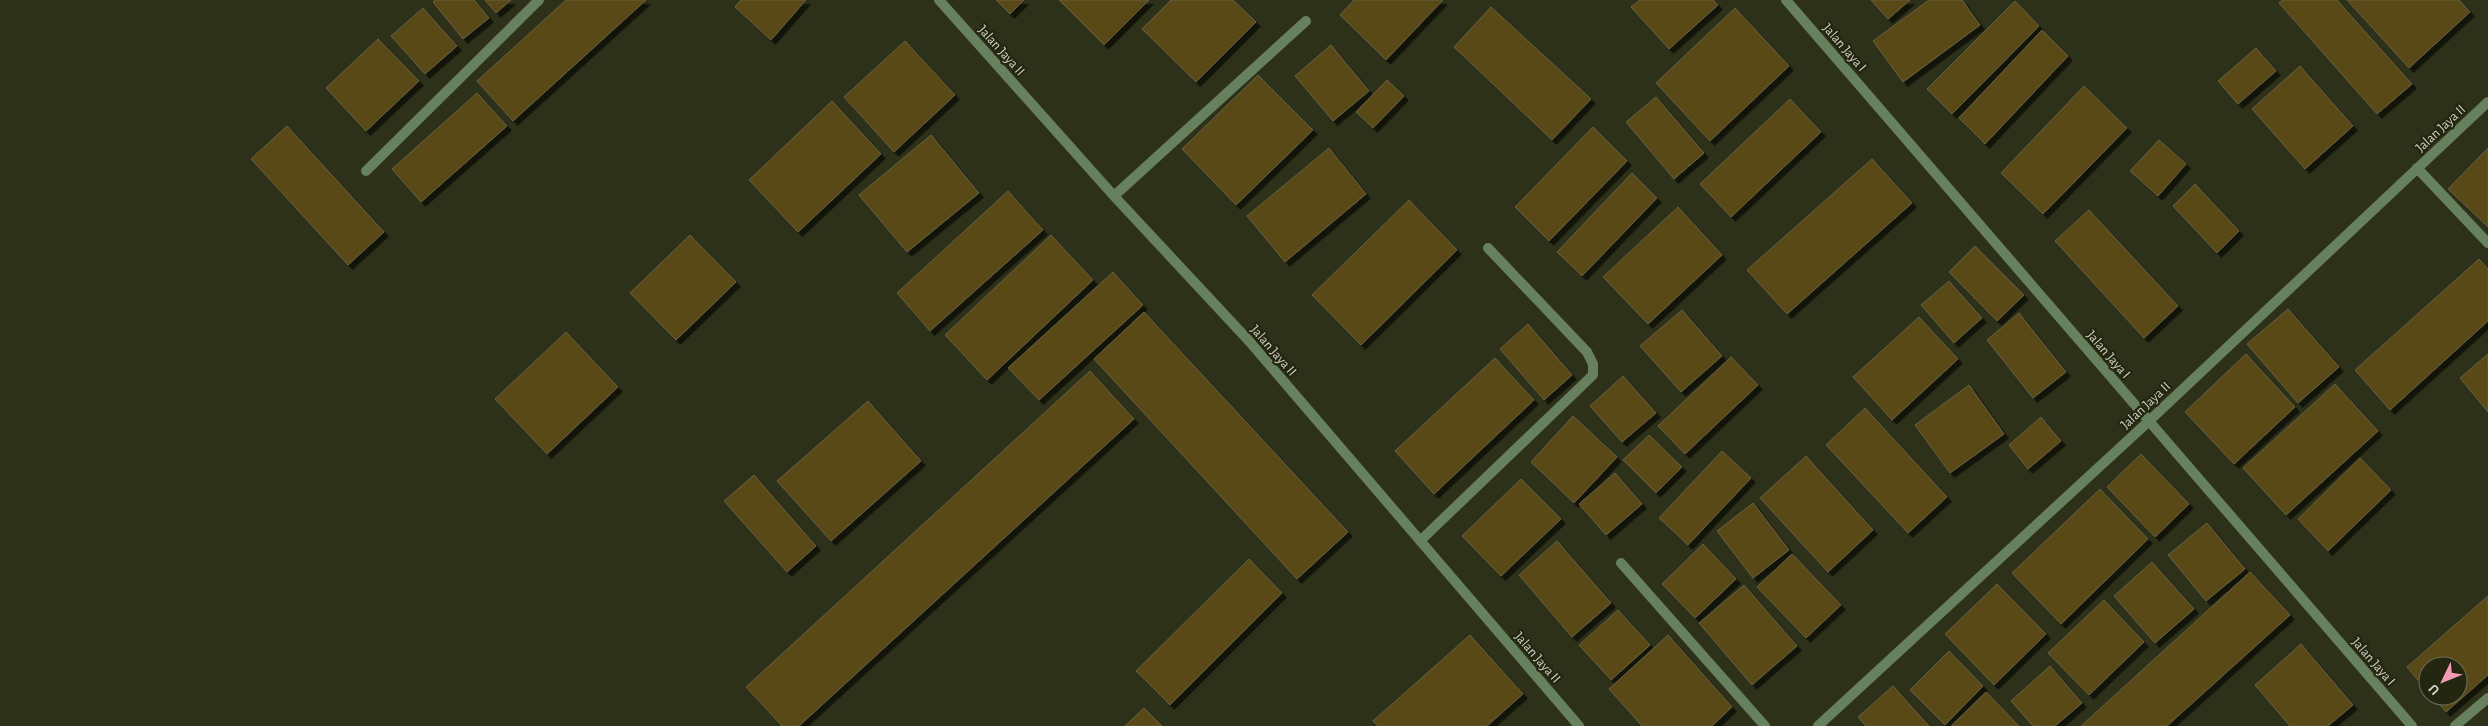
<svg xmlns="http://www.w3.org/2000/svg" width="2488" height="726" font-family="'Alegreya Sans',sans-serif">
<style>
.building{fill:#594a13;stroke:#686046;filter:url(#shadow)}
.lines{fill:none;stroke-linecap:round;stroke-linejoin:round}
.minor{stroke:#67815f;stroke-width:10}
.labels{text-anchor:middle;stroke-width:4.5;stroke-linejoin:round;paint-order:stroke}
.street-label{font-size:14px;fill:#d0d3c5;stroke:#242710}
</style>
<defs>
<filter id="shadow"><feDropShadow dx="4.5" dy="4.5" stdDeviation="0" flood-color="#0009"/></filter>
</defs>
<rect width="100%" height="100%" fill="#2e3119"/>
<path class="building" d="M 435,0 L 474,0 L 489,18 L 463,39 L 433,2 Z
M 485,0 L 511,0 L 496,13 Z
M 566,0 L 646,0 L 513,121 L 477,81 Z
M 741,0 L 806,0 L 771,40 L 735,7 Z
M 996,0 L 1024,0 L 1010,14 Z
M 1059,0 L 1149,0 L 1104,45 Z
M 1171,0 L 1233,0 L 1256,22 L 1196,82 L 1142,29 Z
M 1354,0 L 1443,0 L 1386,60 L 1340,15 Z
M 1640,0 L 1713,0 L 1718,5 L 1669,49 L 1631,7 Z
M 1871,0 L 1910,0 L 1888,19 Z
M 1929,0 L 1962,0 L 1980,25 L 1903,82 L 1873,41 Z
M 2283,0 L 2337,0 L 2412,84 L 2377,114 L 2279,3 Z
M 2347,0 L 2459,0 L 2470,12 L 2409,68 Z
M 2015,1 L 2039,26 L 1952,114 L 1927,89 Z
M 1491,7 L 1591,99 L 1552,140 L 1454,47 Z
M 423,8 L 457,46 L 425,74 L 391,36 Z
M 1735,8 L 1789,66 L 1710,141 L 1656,83 Z
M 2042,30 L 2068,56 L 1985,144 L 1959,118 Z
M 378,39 L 419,81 L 366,131 L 326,88 Z
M 905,41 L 955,95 L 894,152 L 844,97 Z
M 1331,45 L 1369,91 L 1333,121 L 1295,76 Z
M 2256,48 L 2276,71 L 2238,104 L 2218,81 Z
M 2300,66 L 2353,126 L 2305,169 L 2252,109 Z
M 1258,75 L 1313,130 L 1236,205 L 1182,149 Z
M 1387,80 L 1404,96 L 1373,128 L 1356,112 Z
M 2084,86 L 2127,128 L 2043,214 L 2001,173 Z
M 477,93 L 507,126 L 421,202 L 392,169 Z
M 1656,97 L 1704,153 L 1674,179 L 1626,122 Z
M 1790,99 L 1821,132 L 1731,217 L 1700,184 Z
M 832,101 L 881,154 L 798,232 L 749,180 Z
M 287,126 L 384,232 L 348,265 L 251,159 Z
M 1593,127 L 1627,161 L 1549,241 L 1515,207 Z
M 931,135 L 979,193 L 907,252 L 859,195 Z
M 2159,140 L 2186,164 L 2158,196 L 2130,171 Z
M 1329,148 L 1366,194 L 1285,262 L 1247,216 Z
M 2488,148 L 2488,227 L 2448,189 Z
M 1872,159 L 1912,203 L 1787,314 L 1747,270 Z
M 1632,173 L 1657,198 L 1582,276 L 1557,252 Z
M 2195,184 L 2239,231 L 2217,253 L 2173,206 Z
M 1008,191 L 1043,230 L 930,331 L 897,293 Z
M 1409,200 L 1457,250 L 1361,345 L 1312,295 Z
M 1678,207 L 1722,255 L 1648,324 L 1603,277 Z
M 2089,210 L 2178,306 L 2144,338 L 2055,241 Z
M 690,235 L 736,282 L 676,340 L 630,293 Z
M 1051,235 L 1093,280 L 987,380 L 945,335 Z
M 1975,246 L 2024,295 L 1997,321 L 1949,272 Z
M 2479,259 L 2488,269 L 2488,321 L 2390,410 L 2355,370 Z
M 1113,272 L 1143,305 L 1039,400 L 1008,368 Z
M 1949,281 L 1982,318 L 1954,343 L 1921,305 Z
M 2288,309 L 2339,367 L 2298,403 L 2247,344 Z
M 1682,310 L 1722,356 L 1681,392 L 1640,346 Z
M 1144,312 L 1348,532 L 1297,579 L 1094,359 Z
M 2019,313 L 2066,372 L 2033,398 L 1987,340 Z
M 1919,317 L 1958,359 L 1892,420 L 1853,377 Z
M 1528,324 L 1572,375 L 1544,400 L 1500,349 Z
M 566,332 L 618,387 L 547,454 L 495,399 Z
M 2246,354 L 2295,407 L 2234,464 L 2185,412 Z
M 2488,354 L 2488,412 L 2460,378 Z
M 1731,357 L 1758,385 L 1685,454 L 1658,426 Z
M 1495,358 L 1534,400 L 1434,494 L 1395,451 Z
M 1090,371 L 1134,419 L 799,726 L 782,726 L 746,687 Z
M 1623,376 L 1656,413 L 1622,442 L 1590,406 Z
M 2335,384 L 2378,431 L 2286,515 L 2243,468 Z
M 1969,385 L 2004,434 L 1950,473 L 1915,425 Z
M 868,401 L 921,461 L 831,541 L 777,481 Z
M 1865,408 L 1947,497 L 1908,533 L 1826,445 Z
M 1573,416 L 1617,457 L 1574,503 L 1531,462 Z
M 2041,417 L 2061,441 L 2028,469 L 2009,445 Z
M 1649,435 L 1682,467 L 1656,493 L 1623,460 Z
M 1722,451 L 1751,478 L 1688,545 L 1659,518 Z
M 2141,454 L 2189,504 L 2155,537 L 2107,487 Z
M 1806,456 L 1873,530 L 1828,572 L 1760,498 Z
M 2360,458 L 2391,490 L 2328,551 L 2298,519 Z
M 1615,473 L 1642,504 L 1606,535 L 1579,504 Z
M 754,475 L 816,546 L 787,572 L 724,501 Z
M 1521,479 L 1561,519 L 1501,576 L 1462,536 Z
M 2100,489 L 2148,539 L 2061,624 L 2012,573 Z
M 1753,503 L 1789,550 L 1753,578 L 1717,531 Z
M 2207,523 L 2245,569 L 2206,601 L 2168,555 Z
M 1557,541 L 1611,603 L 1572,637 L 1519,575 Z
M 1703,544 L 1736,579 L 1695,618 L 1662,584 Z
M 1792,554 L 1841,605 L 1806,638 L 1757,587 Z
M 1249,559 L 1282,593 L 1170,705 L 1136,671 Z
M 2152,562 L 2194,609 L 2155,643 L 2114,596 Z
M 2250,572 L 2290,615 L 2167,726 L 2081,726 Z
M 1997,584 L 2046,634 L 1994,685 L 1945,634 Z
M 1744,585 L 1797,646 L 1752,685 L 1699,623 Z
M 2488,596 L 2488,675 L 2446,712 L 2432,696 L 2458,696 L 2458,666 L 2428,666 L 2428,692 L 2407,667 Z
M 2104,600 L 2144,642 L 2089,695 L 2048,653 Z
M 1618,610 L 1650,645 L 1611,680 L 1579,645 Z
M 1470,635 L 1523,694 L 1487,726 L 1378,726 L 1373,721 Z
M 1668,635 L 1732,707 L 1712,726 L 1642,726 L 1609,689 Z
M 2301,644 L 2353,705 L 2328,726 L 2290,726 L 2255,685 Z
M 1949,651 L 1983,686 L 1945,725 L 1910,690 Z
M 2050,666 L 2082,703 L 2055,726 L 2033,726 L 2011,701 Z
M 1893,686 L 1929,726 L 1866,726 L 1858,717 Z
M 1986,692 L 2019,726 L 1951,726 Z
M 1144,708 L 1162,726 L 1125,726 Z"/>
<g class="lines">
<path class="minor" d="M 939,0 L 1114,196 L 1249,341 L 1579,726
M 1786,0 L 2412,726
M 2417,168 L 2488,243
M 366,171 L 539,0
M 1114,196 L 1306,21
M 1420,541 L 1593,375 L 1593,364 L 1587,352 L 1488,248
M 1621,563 L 1765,726
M 1818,726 L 2149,421 L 2488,102
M 2455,726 L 2488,698"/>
</g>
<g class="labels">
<g class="street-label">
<text transform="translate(1845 47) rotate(49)" y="5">Jalan Jaya I</text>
<text transform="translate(1002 50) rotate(48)" y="5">Jalan Jaya II</text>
<text transform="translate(2440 128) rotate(-43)" y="5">Jalan Jaya II</text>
<text transform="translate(1274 350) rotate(49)" y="5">Jalan Jaya II</text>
<text transform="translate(2109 354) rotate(49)" y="5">Jalan Jaya I</text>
<text transform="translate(2145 405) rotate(-43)" y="5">Jalan Jaya II</text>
<text transform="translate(1538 657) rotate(49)" y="5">Jalan Jaya II</text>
<text transform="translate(2374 661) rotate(49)" y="5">Jalan Jaya I</text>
</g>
</g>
<g transform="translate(2443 681) rotate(227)"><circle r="24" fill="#242710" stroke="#696c58"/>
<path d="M0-4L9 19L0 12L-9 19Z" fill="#f19ab4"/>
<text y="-8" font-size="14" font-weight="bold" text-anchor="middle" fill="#d0d3c5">U</text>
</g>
</svg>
